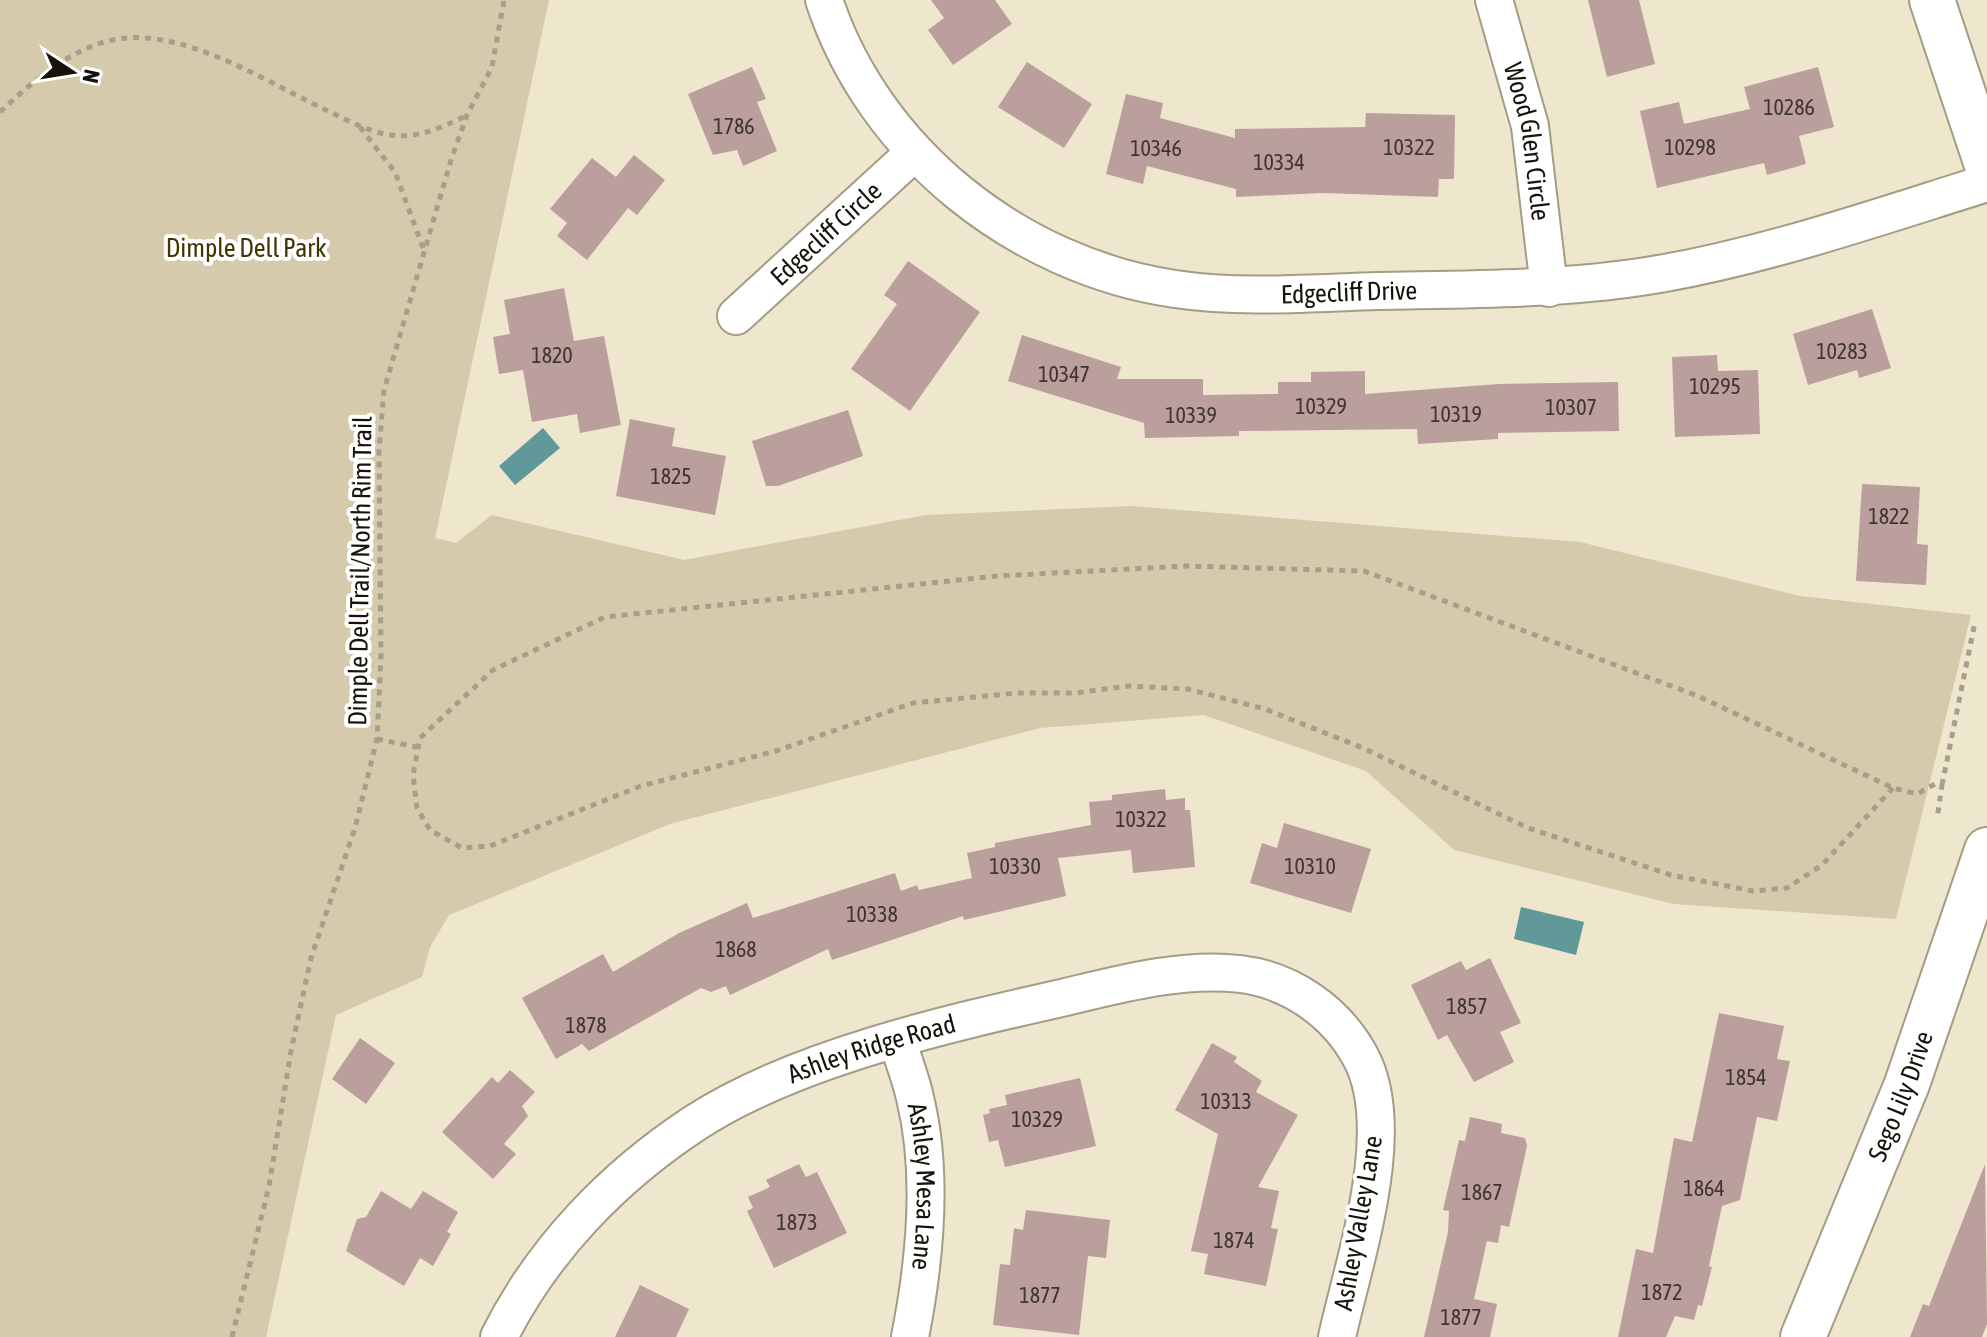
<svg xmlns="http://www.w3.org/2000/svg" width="1987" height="1337" font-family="'Asap Condensed',sans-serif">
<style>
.green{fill:#d5caab}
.water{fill:#619899}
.building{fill:#bb9f9c}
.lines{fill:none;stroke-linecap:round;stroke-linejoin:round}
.minor-casing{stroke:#a49c85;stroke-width:40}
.tertiary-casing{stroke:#a49c85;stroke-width:48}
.path{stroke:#a59f8b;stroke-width:5;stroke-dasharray:6 6;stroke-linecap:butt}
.minor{stroke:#fff;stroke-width:36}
.tertiary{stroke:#fff;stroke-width:44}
.labels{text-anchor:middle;stroke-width:8;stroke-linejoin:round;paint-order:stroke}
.number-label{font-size:22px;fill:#3f362e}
.street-label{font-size:26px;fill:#16130a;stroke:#fff}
.park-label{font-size:26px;fill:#433400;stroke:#fff}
</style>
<rect width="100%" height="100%" fill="#eee6cd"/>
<path class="green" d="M 0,0 L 549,0 L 435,538 L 456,543 L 492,515 L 684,560 L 926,515 L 1131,506 L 1580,542 L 1800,596 L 1971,615 L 1896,919 L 1674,904 L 1454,850 L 1366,771 L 1204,715 L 1040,728 L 670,824 L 449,915 L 430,947 L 422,977 L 336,1015 L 266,1337 L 0,1337 Z"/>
<path class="water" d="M 543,428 L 560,448 L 515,485 L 499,466 Z
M 1521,907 L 1584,922 L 1576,955 L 1514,939 Z"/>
<path class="building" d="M 931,0 L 995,0 L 1012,24 L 953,65 L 928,30 L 944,18 Z
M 1588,0 L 1639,0 L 1655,64 L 1607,77 Z
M 1027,62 L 1092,104 L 1064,148 L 998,107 Z
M 752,67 L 766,99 L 757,102 L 777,151 L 743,166 L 737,150 L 713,155 L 688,94 Z
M 1818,67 L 1834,127 L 1799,136 L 1806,164 L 1767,175 L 1764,163 L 1657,188 L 1640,111 L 1679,102 L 1684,124 L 1750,109 L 1744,87 Z
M 1126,94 L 1163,103 L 1160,118 L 1235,138 L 1235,129 L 1365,127 L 1366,113 L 1455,115 L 1454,179 L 1439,179 L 1438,197 L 1323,193 L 1236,197 L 1236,189 L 1147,166 L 1143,184 L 1106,174 Z
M 634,155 L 665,180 L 637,215 L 628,208 L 587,260 L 557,236 L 567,223 L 550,209 L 592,158 L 616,177 Z
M 908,261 L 980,312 L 910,411 L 851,369 L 897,304 L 884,295 Z
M 564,288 L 574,341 L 604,336 L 621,425 L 580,433 L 577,414 L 532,422 L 523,370 L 499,374 L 493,337 L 510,334 L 504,300 Z
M 1872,309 L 1891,368 L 1859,378 L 1857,370 L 1808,385 L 1793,334 Z
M 1022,335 L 1121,367 L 1117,379 L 1203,379 L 1203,395 L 1278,394 L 1278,382 L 1311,382 L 1311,372 L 1365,371 L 1365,394 L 1499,384 L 1618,382 L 1619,431 L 1498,433 L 1498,439 L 1418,444 L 1417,429 L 1239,431 L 1239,436 L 1145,438 L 1144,423 L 1008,381 Z
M 1717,355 L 1718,371 L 1758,370 L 1760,434 L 1675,437 L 1672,357 Z
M 848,410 L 863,456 L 778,486 L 766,486 L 752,441 Z
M 630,419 L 675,428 L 672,446 L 726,456 L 715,515 L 616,496 Z
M 1862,484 L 1920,487 L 1917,544 L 1928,545 L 1926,585 L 1856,581 Z
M 1165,789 L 1166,800 L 1185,798 L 1185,810 L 1190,810 L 1195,867 L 1133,873 L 1131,850 L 1058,858 L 1066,896 L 964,920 L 963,916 L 832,960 L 828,949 L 730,995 L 726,986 L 711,992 L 701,988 L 589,1051 L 582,1044 L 556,1059 L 522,998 L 603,954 L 613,972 L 679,933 L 747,903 L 753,918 L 895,873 L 901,891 L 917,885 L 919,890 L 972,878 L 967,853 L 995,847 L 995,843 L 1091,825 L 1089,802 L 1112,800 L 1112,795 Z
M 1284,823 L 1371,849 L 1351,913 L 1250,883 L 1262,843 L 1277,848 Z
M 1490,958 L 1521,1023 L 1500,1032 L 1514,1062 L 1474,1082 L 1447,1035 L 1438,1040 L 1411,985 L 1461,961 L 1466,970 Z
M 1719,1013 L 1784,1026 L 1777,1059 L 1790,1061 L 1777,1121 L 1757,1117 L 1740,1200 L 1722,1206 L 1709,1266 L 1712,1267 L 1702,1306 L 1698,1305 L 1694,1320 L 1675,1316 L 1666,1337 L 1618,1337 L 1636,1249 L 1653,1253 L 1674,1138 L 1692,1142 Z
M 360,1038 L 395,1063 L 366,1104 L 332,1079 Z
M 1212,1043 L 1237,1057 L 1234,1062 L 1262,1081 L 1256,1092 L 1298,1115 L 1258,1187 L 1279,1191 L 1271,1228 L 1278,1229 L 1266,1286 L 1204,1274 L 1208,1254 L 1191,1251 L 1218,1134 L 1175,1110 Z
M 510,1070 L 535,1092 L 522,1106 L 528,1116 L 504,1144 L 516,1154 L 493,1179 L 442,1132 L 492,1077 L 498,1083 Z
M 1080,1078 L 1096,1146 L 1005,1167 L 998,1140 L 989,1142 L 983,1115 L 990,1113 L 989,1109 L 1007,1105 L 1005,1095 Z
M 1470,1117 L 1502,1124 L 1501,1133 L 1525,1138 L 1527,1146 L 1509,1227 L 1501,1225 L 1498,1243 L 1487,1241 L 1474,1299 L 1497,1304 L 1490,1337 L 1424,1337 L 1448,1232 L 1449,1211 L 1443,1210 L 1459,1140 L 1465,1141 Z
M 799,1164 L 806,1177 L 817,1172 L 847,1233 L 774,1268 L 747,1211 L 753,1208 L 748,1197 L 770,1187 L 766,1180 Z
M 1985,1164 L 1987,1324 L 1982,1337 L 1910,1337 L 1923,1304 L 1929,1306 Z
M 381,1191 L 411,1209 L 423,1191 L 458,1212 L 447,1232 L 451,1234 L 433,1266 L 420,1258 L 404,1286 L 346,1251 L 357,1219 L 366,1217 Z
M 1026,1210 L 1110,1220 L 1106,1258 L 1088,1256 L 1079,1335 L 993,1325 L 1000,1264 L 1010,1265 L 1014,1228 L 1023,1230 Z
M 640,1285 L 689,1309 L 676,1337 L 615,1337 Z"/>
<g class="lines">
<defs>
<g id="minor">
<path id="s1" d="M 824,0 C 874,152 1018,266 1175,289 C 1242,299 1311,293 1378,291 C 1474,289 1570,290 1665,273 C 1775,253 1881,216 1987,183"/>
<path id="s2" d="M 1494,0 L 1530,126 L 1549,288"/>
<path id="s3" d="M 736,316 L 915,152"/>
<path id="s4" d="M 897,1040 C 903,1059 911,1079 915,1098 C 934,1175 925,1261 910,1337"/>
<path id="s5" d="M 499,1337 C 543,1249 613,1177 695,1123 C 795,1058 950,1023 1066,997 C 1120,984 1184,967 1240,974 C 1291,980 1336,1012 1360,1056 C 1400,1128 1354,1260 1337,1337"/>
</g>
<g id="tertiary">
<path d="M 1932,0 L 1987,165"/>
<path id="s6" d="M 1803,1337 L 1907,1084 L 1987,850"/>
</g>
</defs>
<use href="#minor" class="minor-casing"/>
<use href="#tertiary" class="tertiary-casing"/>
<path class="path" d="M 0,112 C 32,82 73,46 118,39 C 185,28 268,83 328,111 C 347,120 369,132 390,135 C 418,139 442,127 466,116
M 360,127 L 395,172 L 423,248
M 377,739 L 416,747
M 1942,785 L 1975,622
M 1893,788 L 1822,865 L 1787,888 L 1753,891 L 1671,875 L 1528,828 L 1363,748 L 1265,709 L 1188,689 L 1129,686 L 1075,693 L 1017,693 L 913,703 L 776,751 L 641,786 L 490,846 L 462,848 L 430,830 L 417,808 L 413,775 L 420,738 L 493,670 L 605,617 L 997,576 L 1186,566 L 1364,571 L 1698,696 L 1893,788 L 1917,794 L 1935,784 L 1942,785 L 1937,819
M 232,1337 L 269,1186 L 291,1051 L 311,958 L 355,828 L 377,739 L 381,656 L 379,450 L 384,390 L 451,160 L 467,115 L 492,67 L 504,0"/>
<use href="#minor" class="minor"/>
<use href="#tertiary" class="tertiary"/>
</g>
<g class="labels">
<g class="number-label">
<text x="1789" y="115">10286</text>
<text x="734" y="134">1786</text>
<text x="1409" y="155">10322</text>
<text x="1690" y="155">10298</text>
<text x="1156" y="156">10346</text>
<text x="1279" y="170">10334</text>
<text x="1842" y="359">10283</text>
<text x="552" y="363">1820</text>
<text x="1064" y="382">10347</text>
<text x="1715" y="394">10295</text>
<text x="1321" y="414">10329</text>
<text x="1571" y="415">10307</text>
<text x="1456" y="422">10319</text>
<text x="1191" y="423">10339</text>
<text x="671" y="484">1825</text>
<text x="1889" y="524">1822</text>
<text x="1141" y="827">10322</text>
<text x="1015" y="874">10330</text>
<text x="1310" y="874">10310</text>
<text x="872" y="922">10338</text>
<text x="736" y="957">1868</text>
<text x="1467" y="1014">1857</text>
<text x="586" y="1033">1878</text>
<text x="1746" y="1085">1854</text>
<text x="1226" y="1109">10313</text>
<text x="1037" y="1127">10329</text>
<text x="1704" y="1196">1864</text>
<text x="1482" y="1200">1867</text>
<text x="797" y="1230">1873</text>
<text x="1234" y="1248">1874</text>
<text x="1662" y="1300">1872</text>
<text x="1040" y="1303">1877</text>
<text x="1461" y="1325">1877</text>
</g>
<g class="street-label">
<text dy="9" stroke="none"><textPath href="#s2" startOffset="146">Wood Glen Circle</textPath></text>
<text dy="9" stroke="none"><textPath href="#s3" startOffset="122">Edgecliff Circle</textPath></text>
<text dy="9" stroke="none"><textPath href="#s1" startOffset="652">Edgecliff Drive</textPath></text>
<text transform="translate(360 571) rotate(-89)" y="9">Dimple Dell Trail/North Rim Trail</text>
<text dy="9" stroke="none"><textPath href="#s5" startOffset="486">Ashley Ridge Road</textPath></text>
<text dy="9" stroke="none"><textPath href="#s6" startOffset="260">Sego Lily Drive</textPath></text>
<text dy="9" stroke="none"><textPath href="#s4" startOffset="150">Ashley Mesa Lane</textPath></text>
<text transform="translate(1358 1223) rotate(-80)" y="9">Ashley Valley Lane</text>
</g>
<g class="park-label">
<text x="246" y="257">Dimple Dell Park</text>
</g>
</g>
<g transform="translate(72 72) rotate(102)" stroke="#ffffff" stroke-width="6" paint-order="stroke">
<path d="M0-6L14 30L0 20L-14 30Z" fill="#16130a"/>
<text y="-12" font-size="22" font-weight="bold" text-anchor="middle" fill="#16130a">N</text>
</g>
</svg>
